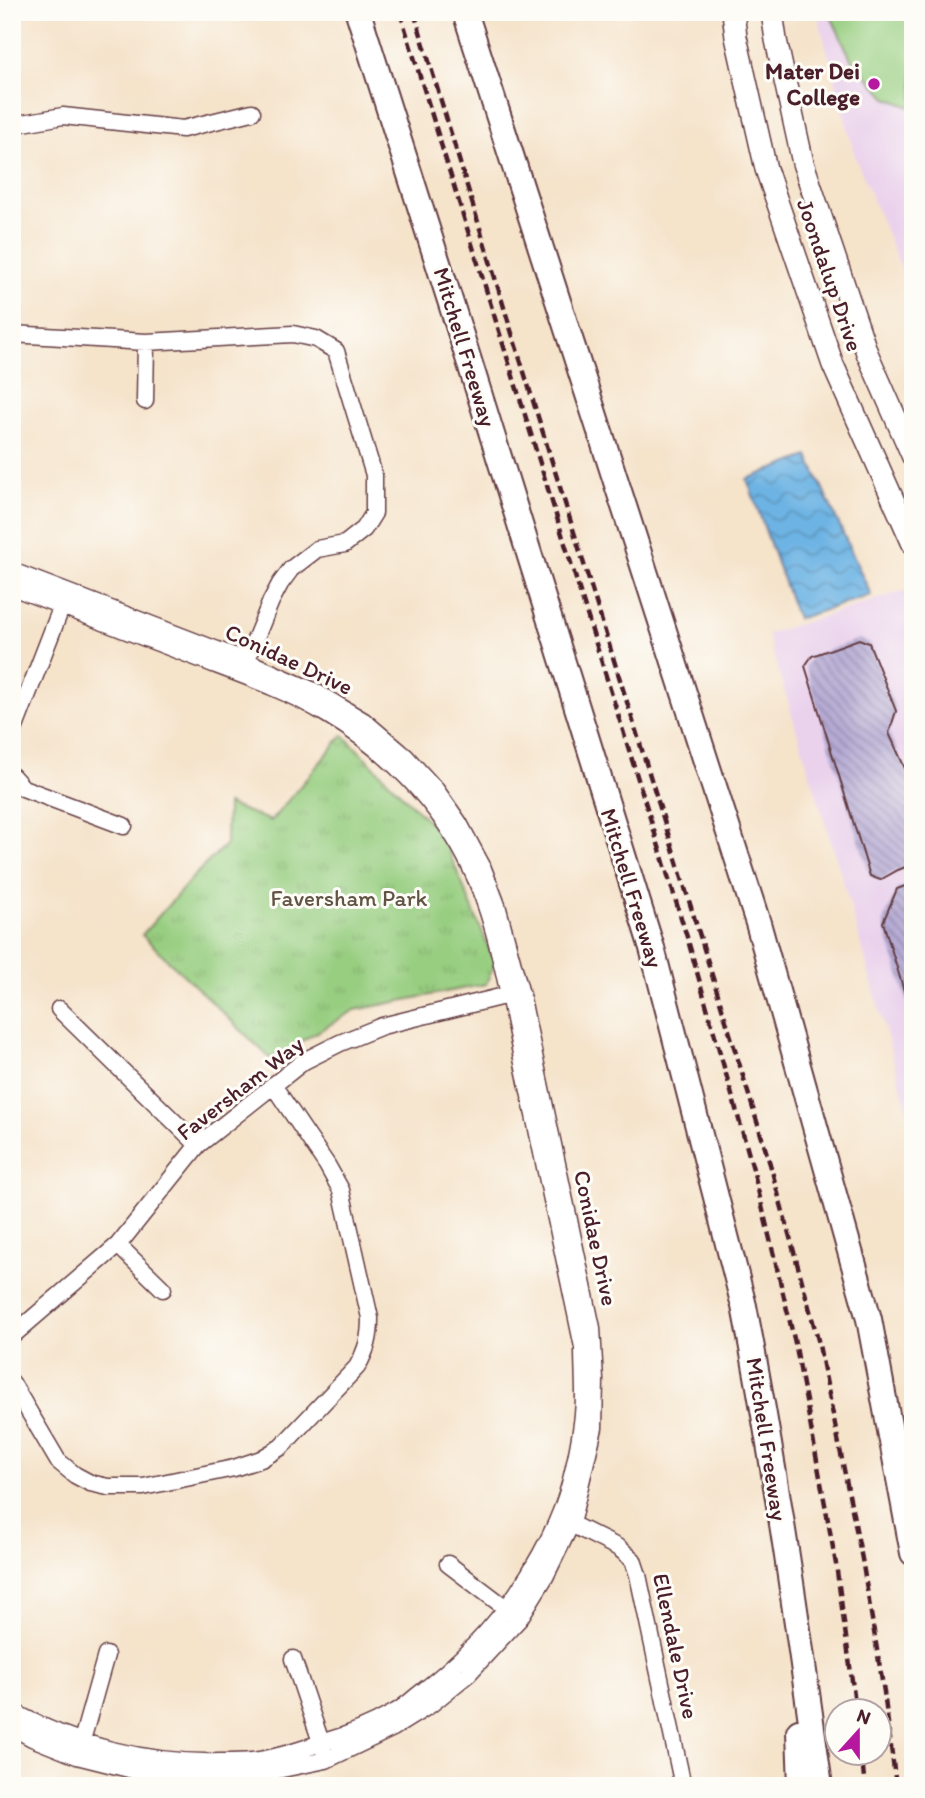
<svg xmlns="http://www.w3.org/2000/svg" width="925" height="1798" font-family="Itim,sans-serif">
<style>
.built{fill:#ead1ec}
.grass{fill:url(#grass-tufts);stroke:#707656;stroke-width:2}
.garden{fill:#97ce80;stroke:#707656;stroke-width:2}
.water{fill:url(#water-waves);stroke:#5c6a88;stroke-width:2}
.building{fill:url(#building-back-hatch)}
.lines{fill:none;stroke-linecap:round;stroke-linejoin:round}
.minor-casing{stroke:#643c43;stroke-width:19}
.major-casing{stroke:#643c43;stroke-width:24}
.highway-casing{stroke:#643c43;stroke-width:28}
.minor{stroke:#fff;stroke-width:16}
.major{stroke:#fff;stroke-width:21}
.highway{stroke:#fff;stroke-width:24}
.rail{stroke:#4a1f2b;stroke-width:4.5;stroke-dasharray:10 5;stroke-linecap:butt}
.poi-dot{fill:#b5179e;stroke:#fdfcf7;stroke-width:2.5}
.labels{text-anchor:middle;stroke-width:6;stroke-linejoin:round;paint-order:stroke}
.poi-label{font-size:23px;font-weight:bold;fill:#4a1f2b;stroke:#fdfcf7;text-anchor:end}
.street-label{font-size:23px;fill:#4a1f2b;stroke:#fdfcf7}
.park-label{font-size:23px;fill:#615444;stroke:#fdfcf7}
</style>
<defs>
<pattern id="grass-tufts" width="24" height="20" patternUnits="userSpaceOnUse" patternTransform="scale(1.75)"><rect width="24" height="20" fill="#97ce80"/><path d="M3 7l-1-3M5 7V3M7 7l1-3M15 17l-1-3M17 17v-4M19 17l1-3" fill="none" stroke="#84b06f"/></pattern>
<pattern id="water-waves" width="16" height="10" patternUnits="userSpaceOnUse" patternTransform="scale(1.75)"><rect width="16" height="10" fill="#6db4e4"/><path d="M0 5q4-4 8 0t8 0" fill="none" stroke="#5c92b9"/></pattern>
<pattern id="building-back-hatch" width="6" height="6" patternUnits="userSpaceOnUse" patternTransform="scale(1.75)"><rect width="6" height="6" fill="#b5aad4"/><path d="M-1 5l2 2M0 0l6 6M5-1l2 2" fill="none" stroke="#958aac"/></pattern>
</defs>
<rect width="100%" height="100%" fill="#fdfcf7"/>
<filter id="ink" filterUnits="userSpaceOnUse"><feTurbulence type="fractalNoise" baseFrequency=".0143" numOctaves="2"/><feDisplacementMap in="SourceGraphic" scale="14" xChannelSelector="R" yChannelSelector="G"/><feConvolveMatrix kernelMatrix="1 2 1 2 8 2 1 2 1" color-interpolation-filters="sRGB"/></filter>
<filter id="wash" filterUnits="userSpaceOnUse"><feTurbulence type="fractalNoise" baseFrequency=".00686" numOctaves="4" result="noise"/><feDisplacementMap in="SourceGraphic" scale="28" xChannelSelector="R" yChannelSelector="G"/><feGaussianBlur stdDeviation="1.57" result="paint"/><feColorMatrix in="noise" values="0 0 0 0 0 0 0 0 0 0 0 0 0 0 0 0 0 1.4 0 .05"/><feComposite in="paint" operator="in"/></filter>
<g filter="url(#wash)">
<rect width="100%" height="100%" fill="#f5e3ca"/>
<path class="built" d="M 817,12 L 913,12 L 913,298 L 855,156 Z
M 913,588 L 913,1129 L 844,884 L 767,634 Z"/>
<path class="grass" d="M 343,735 L 442,835 L 495,963 L 486,984 L 355,1010 L 271,1059 L 142,935 L 194,876 L 226,844 L 227,804 L 271,821 Z"/>
<path class="garden" d="M 829,12 L 913,12 L 913,108 L 887,98 L 851,59 Z"/>
<path class="water" d="M 808,456 L 871,595 L 797,619 L 747,479 Z"/>
<g id="blocks">
<path class="building" d="M 859,639 L 869,643 L 896,711 L 889,733 L 913,786 L 913,864 L 898,870 L 880,880 L 870,876 L 805,666 L 812,656 Z
M 913,883 L 913,1017 L 912,1017 L 883,922 L 897,889 Z"/>
</g>
</g>
<g filter="url(#ink)">
<use href="#blocks" fill-opacity="0" stroke="#643c43" stroke-width="2"/>
<g class="lines">
<defs>
<path id="minor" d="M 12,125 L 63,116 L 183,129 L 252,112
M 12,334 L 146,342 L 293,334 L 316,339 L 336,351 L 374,475 L 374,513 L 364,529 L 345,544 L 317,549 L 291,569 L 280,584 L 271,601 L 243,669
M 145,401 L 146,342
M 12,571 L 246,661 L 314,691 L 364,721 L 405,756 L 436,790 L 459,823 L 482,866 L 497,905 L 521,994 L 592,1328 L 595,1380 L 594,1428 L 571,1524 L 545,1577 L 519,1619 L 468,1674 L 430,1705 L 393,1728 L 326,1760 L 248,1776 L 192,1778 L 141,1772 L 77,1756 L 32,1738 L 12,1727
M 12,587 C 75,611 137,635 200,659 C 242,675 286,690 326,714 C 377,744 422,786 454,837 C 495,901 507,989 523,1063 C 543,1158 563,1252 583,1347 C 583,1363 584,1379 584,1395 C 584,1424 577,1456 570,1484 C 560,1523 539,1560 517,1593 C 490,1633 456,1666 418,1695 C 410,1702 402,1709 392,1714 C 370,1727 349,1735 324,1742 C 300,1750 277,1758 252,1761 C 242,1762 231,1762 221,1762 C 149,1764 75,1746 12,1711
M 12,735 L 65,598
M 12,776 L 23,788 L 124,826
M 59,1009 L 198,1145
M 118,1245 L 163,1289
M 12,1336 L 118,1245 L 198,1145 L 304,1061 L 340,1043 L 382,1026 L 500,997 L 518,994
M 12,1383 L 58,1461 L 75,1475 L 90,1483 L 108,1487 L 143,1487 L 234,1468 L 261,1459 L 281,1447 L 357,1367 C 367,1349 370,1338 370,1318 L 341,1190 L 327,1165 L 273,1085
M 563,1520 L 619,1548 L 633,1560 L 638,1575 L 683,1786
M 448,1564 L 515,1615
M 293,1659 L 324,1751
M 79,1751 L 106,1655"/>
<path id="major" d="M 733,12 L 736,37 L 766,169 L 833,365 L 913,544
M 772,12 L 776,40 L 803,163 L 867,353 L 913,457"/>
<path id="highway" d="M 358,12 L 461,335 L 652,948 L 744,1306 C 775,1465 798,1626 820,1786
M 465,12 L 758,923 L 869,1319 L 913,1553
M 799,1732 L 801,1786"/>
</defs>
<use href="#minor" class="minor-casing"/>
<use href="#major" class="major-casing"/>
<use href="#highway" class="highway-casing"/>
<use href="#minor" class="minor"/>
<use href="#major" class="major"/>
<use href="#highway" class="highway"/>
<path class="rail" d="M 400,12 L 687,937 L 753,1169 L 796,1347 L 836,1564 L 856,1710
M 414,12 L 510,327 L 700,936 L 770,1164 L 818,1340 L 862,1559 L 884,1692 L 896,1786
M 861,1752 L 865,1786"/>
</g>
</g>
<circle class="poi-dot" cx="874" cy="84" r="7"/>
<g class="labels">
<g class="poi-label">
<text x="860" y="79">Mater Dei<tspan x="860" dy="26">College</tspan></text>
</g>
<g class="street-label">
<text transform="translate(830 275) rotate(71)" y="8">Joondalup Drive</text>
<text transform="translate(465 347) rotate(73)" y="8">Mitchell Freeway</text>
<text transform="translate(289 659) rotate(25)" y="8">Conidae Drive</text>
<text transform="translate(632 888) rotate(73)" y="8">Mitchell Freeway</text>
<text transform="translate(240 1088) rotate(-38)" y="8">Faversham Way</text>
<text transform="translate(596 1238) rotate(78)" y="8">Conidae Drive</text>
<text transform="translate(767 1439) rotate(81)" y="8">Mitchell Freeway</text>
<text transform="translate(676 1646) rotate(78)" y="8">Ellendale Drive</text>
</g>
<g class="park-label">
<text x="349" y="906">Faversham Park</text>
</g>
</g>
<rect width="925" height="1798" fill="none" stroke="#fdfcf7" stroke-width="42"/>
<g transform="translate(858 1732) rotate(21)"><circle r="33" fill="#fdfcf7" stroke="#b5a4a5" stroke-width="2"/>
<path d="M0-5L12 26L0 18L-12 26Z" fill="#b5179e"/>
<text y="-10" font-size="19" font-weight="bold" text-anchor="middle" fill="#4a1f2b">N</text>
</g>
</svg>
